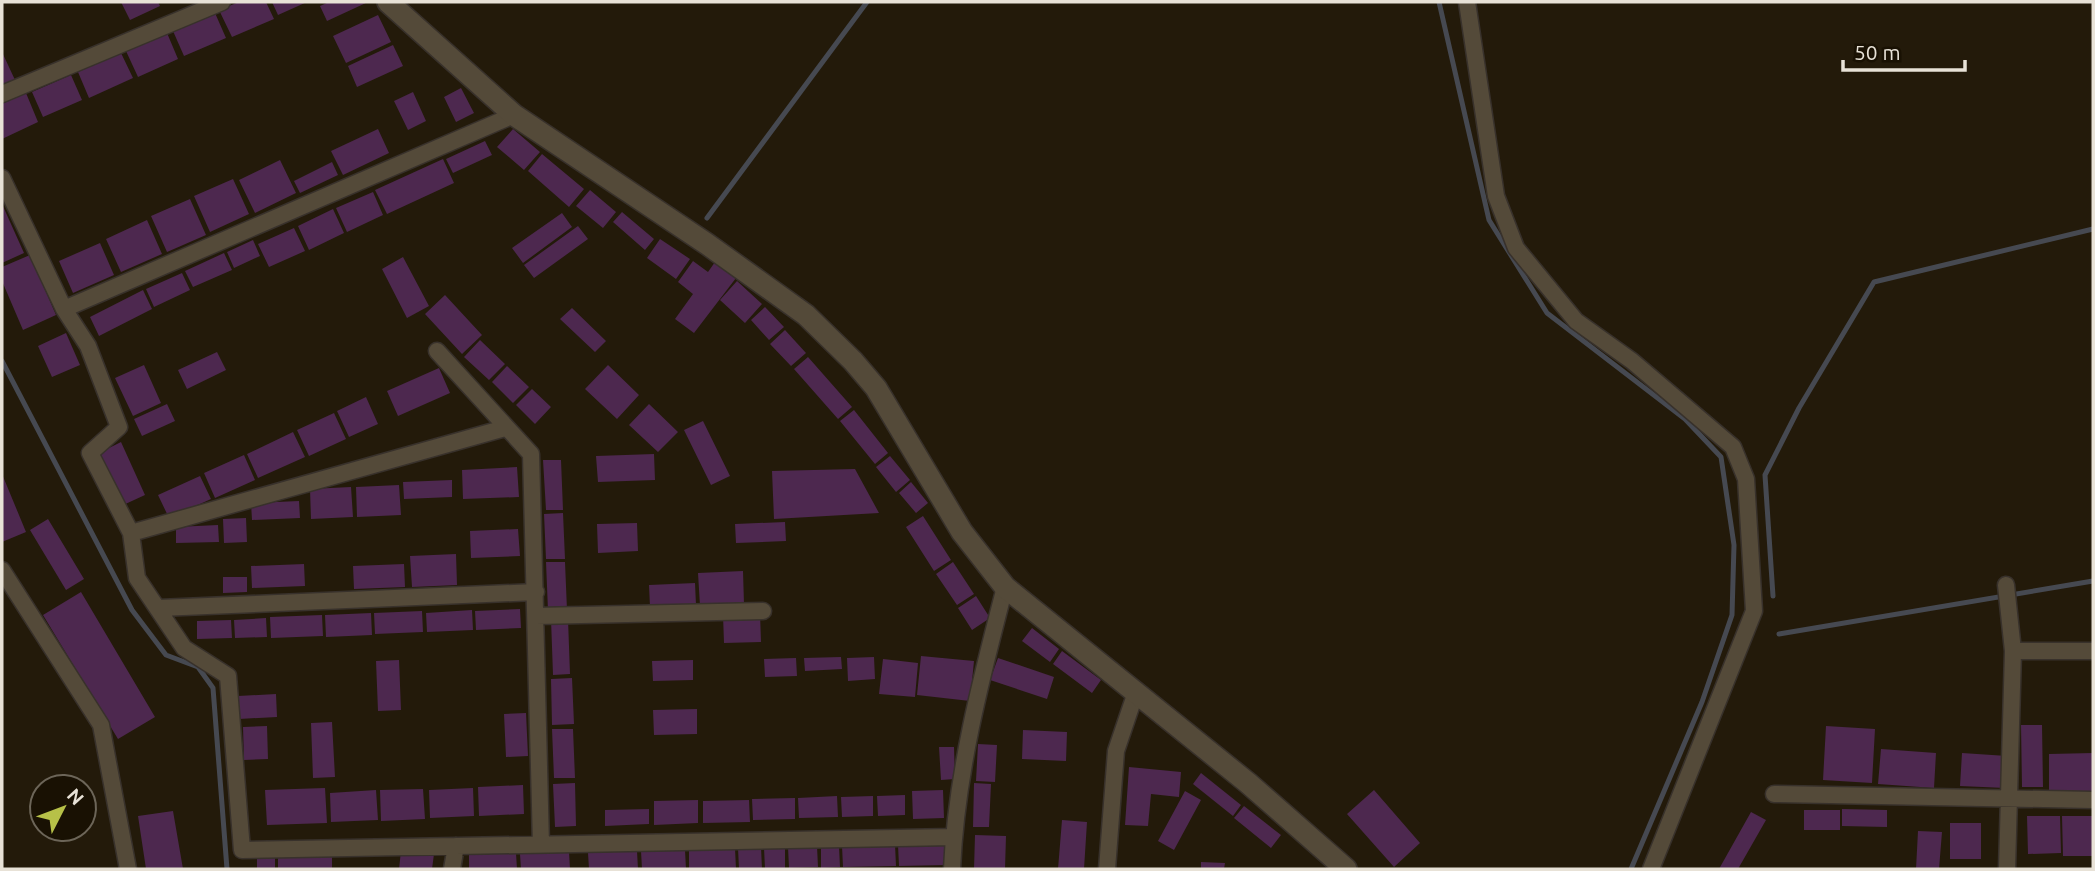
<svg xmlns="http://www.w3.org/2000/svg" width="2095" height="871" font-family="Ubuntu,sans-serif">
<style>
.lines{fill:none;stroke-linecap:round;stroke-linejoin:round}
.stream{stroke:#464951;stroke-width:5}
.building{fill:#4d284f}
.street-casing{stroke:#38312b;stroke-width:19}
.secondary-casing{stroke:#38312b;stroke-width:24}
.street{stroke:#544a39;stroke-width:16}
.secondary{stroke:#544a39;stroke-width:21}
</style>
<rect width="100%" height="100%" fill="#231a0a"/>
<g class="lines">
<path class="stream" d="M 1439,2 L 1489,220 L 1547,313 L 1685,419 L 1721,457 L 1734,545 L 1732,615 L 1702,702 L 1631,869
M 707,218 L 867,2
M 2,361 L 132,610 L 166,655 L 198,667 L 213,688 L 227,869
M 1773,596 L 1765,475 L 1799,408 L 1874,282 L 2093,229
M 1779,634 L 2093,581"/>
</g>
<path class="building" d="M 121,2 L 158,2 L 160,6 L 130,20 Z
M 239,2 L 266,2 L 274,19 L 232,37 L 219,10 Z
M 272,2 L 307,2 L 278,15 Z
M 329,2 L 368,2 L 327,21 L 320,6 Z
M 215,13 L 226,38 L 184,56 L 173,31 Z
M 378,15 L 391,42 L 346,63 L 333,36 Z
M 167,33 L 178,59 L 138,77 L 126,51 Z
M 393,45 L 403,66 L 357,87 L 348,66 Z
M 2,52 L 15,80 L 2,87 Z
M 121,53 L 133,78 L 89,98 L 78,72 Z
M 71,75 L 82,100 L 43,117 L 32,92 Z
M 461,88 L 474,113 L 456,122 L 444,97 Z
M 413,92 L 426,121 L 408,130 L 394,101 Z
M 26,93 L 38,122 L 2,139 L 2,104 Z
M 378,129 L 389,153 L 343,175 L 331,151 Z
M 513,129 L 540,152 L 524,170 L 497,147 Z
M 485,141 L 492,155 L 453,173 L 446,159 Z
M 542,154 L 584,189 L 569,207 L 528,171 Z
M 443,159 L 454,183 L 387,214 L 375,190 Z
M 280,160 L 296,193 L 255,213 L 239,180 Z
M 332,162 L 338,175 L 300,193 L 294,181 Z
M 233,179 L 249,214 L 210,232 L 194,196 Z
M 590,190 L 616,212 L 603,228 L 576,206 Z
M 373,192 L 383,215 L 347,232 L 336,208 Z
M 190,199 L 206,235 L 167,252 L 151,216 Z
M 2,204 L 24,253 L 2,263 Z
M 333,209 L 344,233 L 309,250 L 298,226 Z
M 622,212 L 654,239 L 645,250 L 613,222 Z
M 562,213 L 572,227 L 523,263 L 512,248 Z
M 147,220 L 162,254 L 121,272 L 106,239 Z
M 578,226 L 588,239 L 534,278 L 524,265 Z
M 294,228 L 305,251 L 269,267 L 258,244 Z
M 660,239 L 690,259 L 676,279 L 647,258 Z
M 253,240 L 260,256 L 234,268 L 227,252 Z
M 100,243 L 114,275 L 73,293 L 59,261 Z
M 224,253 L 232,270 L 193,287 L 185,271 Z
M 30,255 L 56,315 L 23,330 L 2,281 L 2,267 Z
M 403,257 L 429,306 L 407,318 L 382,269 Z
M 693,261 L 708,272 L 715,262 L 736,278 L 694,333 L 675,319 L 693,294 L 678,282 Z
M 182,273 L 190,290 L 154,307 L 146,289 Z
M 737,281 L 762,304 L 745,323 L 720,300 Z
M 143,290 L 152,309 L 99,336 L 90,317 Z
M 445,295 L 482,335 L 462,354 L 425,314 Z
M 765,307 L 784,327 L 769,340 L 751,320 Z
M 572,308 L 606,341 L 595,352 L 560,319 Z
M 785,330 L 806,353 L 791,366 L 770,344 Z
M 66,333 L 80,365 L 52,377 L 38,346 Z
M 480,340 L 505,364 L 489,380 L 464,357 Z
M 217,352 L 226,370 L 187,389 L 178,370 Z
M 808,357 L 852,407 L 838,419 L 794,369 Z
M 144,365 L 161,403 L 133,416 L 115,378 Z
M 608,365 L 639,395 L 617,419 L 585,389 Z
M 507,366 L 529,387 L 513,403 L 492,382 Z
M 439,368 L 450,393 L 398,416 L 387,391 Z
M 532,389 L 551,407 L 535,424 L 516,405 Z
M 366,397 L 378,424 L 349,437 L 337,411 Z
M 167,404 L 175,421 L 142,436 L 134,419 Z
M 649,404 L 678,432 L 658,452 L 629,425 Z
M 854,410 L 888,453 L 875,464 L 840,421 Z
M 334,413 L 346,439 L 309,456 L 297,430 Z
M 703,421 L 730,476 L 711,485 L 684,430 Z
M 293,432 L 305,457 L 258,478 L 247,454 Z
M 121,442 L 145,495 L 121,506 L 97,454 Z
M 654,454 L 655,480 L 598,482 L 596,456 Z
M 244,455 L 255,480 L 215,498 L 204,473 Z
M 890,456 L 910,480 L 896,492 L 876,467 Z
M 543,460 L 561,460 L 563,510 L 546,510 Z
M 517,467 L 519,497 L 463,499 L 462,470 Z
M 855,469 L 879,513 L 774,519 L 772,471 Z
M 2,474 L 26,532 L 2,542 Z
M 200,476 L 211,499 L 169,518 L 158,495 Z
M 452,480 L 452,497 L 404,499 L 403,482 Z
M 911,482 L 928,503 L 916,513 L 899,493 Z
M 399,485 L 401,515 L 357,517 L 356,487 Z
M 351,487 L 353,517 L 311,519 L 310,489 Z
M 299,501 L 300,518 L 252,520 L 251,503 Z
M 563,513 L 565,559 L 546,559 L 544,514 Z
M 923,516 L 951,560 L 934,571 L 906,527 Z
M 246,518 L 247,542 L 224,543 L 223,519 Z
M 48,519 L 84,579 L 66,590 L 30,530 Z
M 785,522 L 786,541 L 736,543 L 735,524 Z
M 637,523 L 638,551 L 598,553 L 597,524 Z
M 218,525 L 219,542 L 176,543 L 176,527 Z
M 518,529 L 520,556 L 471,558 L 470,531 Z
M 456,554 L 457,585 L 412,587 L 410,556 Z
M 546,562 L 565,562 L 567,610 L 548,611 Z
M 953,562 L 974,594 L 957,605 L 936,574 Z
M 304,564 L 305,586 L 252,588 L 251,566 Z
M 404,564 L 405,587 L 354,589 L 353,566 Z
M 743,571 L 744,604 L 700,606 L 698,573 Z
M 223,577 L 247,577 L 247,592 L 223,593 Z
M 695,583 L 696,605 L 650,607 L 649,585 Z
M 81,592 L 155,717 L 118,739 L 43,615 Z
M 976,596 L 990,618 L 972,630 L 958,608 Z
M 520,609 L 521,628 L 476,630 L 475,611 Z
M 472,610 L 473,630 L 427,632 L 426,613 Z
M 422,611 L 423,632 L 375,634 L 374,613 Z
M 371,613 L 372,635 L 326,637 L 325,615 Z
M 760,613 L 761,642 L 724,643 L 723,615 Z
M 322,615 L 323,636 L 271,638 L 270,617 Z
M 266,618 L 267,637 L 235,638 L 234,620 Z
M 551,619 L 568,619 L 570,674 L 553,675 Z
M 231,620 L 232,638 L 197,639 L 197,621 Z
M 1032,628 L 1059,649 L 1050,662 L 1022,641 Z
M 1062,651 L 1101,680 L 1092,693 L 1053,664 Z
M 921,656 L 974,661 L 970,701 L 917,695 Z
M 841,657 L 842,669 L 805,671 L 804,658 Z
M 874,657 L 875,679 L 848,681 L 847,658 Z
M 796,658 L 797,676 L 765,677 L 764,659 Z
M 998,658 L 1054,677 L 1047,699 L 990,680 Z
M 883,659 L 918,663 L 915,697 L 879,694 Z
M 399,660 L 401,710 L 378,711 L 376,661 Z
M 693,660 L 693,680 L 653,681 L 652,661 Z
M 572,678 L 574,724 L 552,725 L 551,679 Z
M 276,694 L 277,717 L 239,719 L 238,696 Z
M 697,709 L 697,734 L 654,735 L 653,710 Z
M 526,713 L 528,756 L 506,757 L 504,714 Z
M 332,722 L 335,777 L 313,778 L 311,723 Z
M 2021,725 L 2042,725 L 2043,787 L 2022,787 Z
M 267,726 L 268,759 L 244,760 L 243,727 Z
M 1826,726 L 1875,729 L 1872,783 L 1823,780 Z
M 552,729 L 573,729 L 575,778 L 554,778 Z
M 1023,730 L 1067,732 L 1066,761 L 1022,759 Z
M 978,744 L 997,745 L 995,782 L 976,781 Z
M 939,747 L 954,747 L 955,779 L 941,780 Z
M 1881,749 L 1936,753 L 1934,788 L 1878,784 Z
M 1962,753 L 2007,756 L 2005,788 L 1960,786 Z
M 2093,753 L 2093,791 L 2049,792 L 2049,754 Z
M 1129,767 L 1181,772 L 1179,797 L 1151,794 L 1148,826 L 1125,825 Z
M 1201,773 L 1241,805 L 1233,816 L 1193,784 Z
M 575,783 L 576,826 L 555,827 L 553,784 Z
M 974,783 L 991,784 L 989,827 L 973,827 Z
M 523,785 L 524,814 L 479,816 L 478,787 Z
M 325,788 L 327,823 L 267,825 L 265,790 Z
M 473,788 L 474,816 L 430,818 L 429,790 Z
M 423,789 L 425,819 L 381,821 L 380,790 Z
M 376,790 L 378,820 L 331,822 L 330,793 Z
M 943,790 L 944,818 L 913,819 L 912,791 Z
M 1374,790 L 1420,843 L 1394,867 L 1347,814 Z
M 1185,791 L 1201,800 L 1174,850 L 1158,841 Z
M 905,795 L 905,815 L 878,816 L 877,796 Z
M 837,796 L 838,817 L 799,818 L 798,798 Z
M 873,796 L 873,816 L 842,817 L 841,797 Z
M 795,798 L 795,819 L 753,820 L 752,799 Z
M 698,800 L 698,823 L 654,825 L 654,801 Z
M 749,800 L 750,822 L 703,823 L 703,801 Z
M 1244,806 L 1281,835 L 1271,848 L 1234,818 Z
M 649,809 L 649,824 L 605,826 L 605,810 Z
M 1842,809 L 1887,810 L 1887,827 L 1842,826 Z
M 1804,810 L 1840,810 L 1840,830 L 1804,830 Z
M 173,811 L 183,869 L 146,869 L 138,816 Z
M 1751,812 L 1766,820 L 1738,869 L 1719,869 Z
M 2027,816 L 2060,816 L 2061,853 L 2028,854 Z
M 2062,816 L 2093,816 L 2093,856 L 2063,856 Z
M 1062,820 L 1087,822 L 1084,869 L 1058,869 Z
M 1950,823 L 1981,823 L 1981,859 L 1950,859 Z
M 1918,831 L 1942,832 L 1939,869 L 1916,869 Z
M 975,835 L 1006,836 L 1005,869 L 974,869 Z
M 946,843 L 947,865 L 899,866 L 898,845 Z
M 895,844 L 896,866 L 843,867 L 842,846 Z
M 817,846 L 818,867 L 789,868 L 788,847 Z
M 821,846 L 839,846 L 840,867 L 821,868 Z
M 761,847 L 762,869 L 739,869 L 738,848 Z
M 785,847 L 785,868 L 765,869 L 764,848 Z
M 735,848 L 736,869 L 689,869 L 689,849 Z
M 685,850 L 686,869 L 642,869 L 641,851 Z
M 401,851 L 434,854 L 432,869 L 399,869 Z
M 637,851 L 638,869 L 589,869 L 588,853 Z
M 569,852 L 570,869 L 521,869 L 520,854 Z
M 516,853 L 517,869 L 469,869 L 469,855 Z
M 275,856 L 275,869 L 257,869 L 257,857 Z
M 332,856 L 332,869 L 278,869 L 278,857 Z
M 1201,862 L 1225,863 L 1224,869 L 1201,869 Z"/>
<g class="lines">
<defs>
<path id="street" d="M 1467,2 L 1496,196 L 1516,248 L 1576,321 L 1632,361 L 1733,447 L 1746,479 L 1754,611 L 1651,869
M 2,94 L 222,2
M 2,178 L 64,309 L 88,346 L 119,427 L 90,453 L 131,533 L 137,578 L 184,648 L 228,676 L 242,850 L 953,837
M 64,309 L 514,115
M 437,351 L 531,454 L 541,845
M 131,533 L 505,428
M 2,570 L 101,725 L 128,869
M 2006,585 L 2013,651 L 2007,869
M 159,608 L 536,592
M 536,616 L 763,611
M 2013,651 L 2093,651
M 1774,794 L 2093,800
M 452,869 L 456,846
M 952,869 C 956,774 981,679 1005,587
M 1107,869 L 1116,751 L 1136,692"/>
<path id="secondary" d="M 388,2 L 514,115 L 707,244 L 806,315 L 853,361 L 876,388 L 962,532 L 1005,587 L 1248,783 L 1346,869"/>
</defs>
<use href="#street" class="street-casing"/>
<use href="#secondary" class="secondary-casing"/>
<use href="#street" class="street"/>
<use href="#secondary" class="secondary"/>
</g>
<rect width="2095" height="871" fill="none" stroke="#e8e2d7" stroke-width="7"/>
<g transform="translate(63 808) rotate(48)"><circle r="33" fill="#191103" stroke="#6c6558" stroke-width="2"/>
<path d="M0-5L12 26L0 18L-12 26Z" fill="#b7c148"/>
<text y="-10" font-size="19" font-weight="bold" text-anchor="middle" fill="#e8e2d7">N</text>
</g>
<path d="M1843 60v10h122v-10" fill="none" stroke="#e8e2d7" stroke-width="3.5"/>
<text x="1854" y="60" font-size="21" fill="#e8e2d7" stroke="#191103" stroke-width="5" paint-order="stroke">50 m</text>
</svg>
